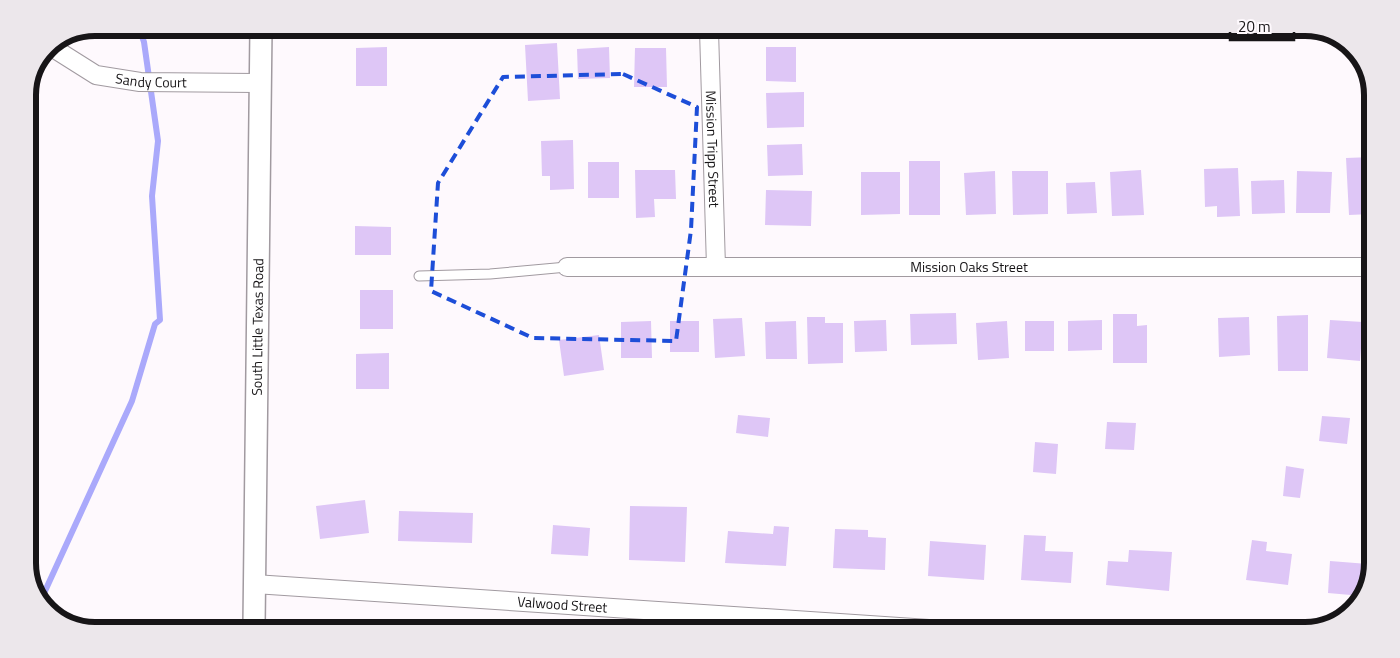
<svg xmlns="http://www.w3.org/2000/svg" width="1400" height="658" font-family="'Titillium Web',sans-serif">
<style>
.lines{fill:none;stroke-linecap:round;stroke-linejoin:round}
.stream{stroke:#aaa9fb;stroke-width:6}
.building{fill:#dec6f6}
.service-casing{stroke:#a19aa0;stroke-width:11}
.minor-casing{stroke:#a19aa0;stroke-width:20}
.tertiary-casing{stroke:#a19aa0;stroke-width:24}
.service{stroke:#fff;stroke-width:9}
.minor{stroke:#fff;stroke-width:18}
.tertiary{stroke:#fff;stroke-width:21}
.marked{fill:none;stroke:#1d4ed8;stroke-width:4;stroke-dasharray:10 6;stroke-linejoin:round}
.labels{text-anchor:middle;stroke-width:4;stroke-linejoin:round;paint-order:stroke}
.street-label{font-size:14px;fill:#171517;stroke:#fef9fd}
.rim{fill:none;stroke:#171517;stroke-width:6}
</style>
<rect width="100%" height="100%" fill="#fef9fd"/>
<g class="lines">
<path class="stream" d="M 40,602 L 132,401 L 155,324 L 160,320 L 152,196 L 158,141 L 144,42 L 139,28"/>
</g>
<path class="building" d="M 557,43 L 560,99 L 528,101 L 525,45 Z
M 387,47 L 387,86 L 356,86 L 356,48 Z
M 609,47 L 610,78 L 578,79 L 577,49 Z
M 766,47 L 796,47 L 796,82 L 766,81 Z
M 635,48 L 666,48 L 667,87 L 634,87 Z
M 804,92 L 804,127 L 767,128 L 766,93 Z
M 573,140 L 574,189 L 550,190 L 550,176 L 542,176 L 541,141 Z
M 802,144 L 803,175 L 768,176 L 767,145 Z
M 1372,157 L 1371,214 L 1349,215 L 1346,158 Z
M 909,161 L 940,161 L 940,215 L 909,215 Z
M 588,162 L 619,162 L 619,198 L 588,198 Z
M 1238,168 L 1240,216 L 1217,217 L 1217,206 L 1205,207 L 1204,169 Z
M 635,170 L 675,170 L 676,199 L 654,199 L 655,217 L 636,218 Z
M 1141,170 L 1144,215 L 1112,216 L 1110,172 Z
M 995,171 L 996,214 L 966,215 L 964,173 Z
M 1012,171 L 1048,171 L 1048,214 L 1013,215 Z
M 1297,171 L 1332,172 L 1330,213 L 1296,213 Z
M 861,172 L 900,172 L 900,214 L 861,215 Z
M 1284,180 L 1285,213 L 1252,214 L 1251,181 Z
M 1095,182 L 1097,213 L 1067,214 L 1066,183 Z
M 766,190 L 812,191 L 811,226 L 765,225 Z
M 355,226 L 391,227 L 391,255 L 355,255 Z
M 360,290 L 393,290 L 393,329 L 360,329 Z
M 956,313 L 957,344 L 911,345 L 910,314 Z
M 1113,314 L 1137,314 L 1137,326 L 1147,325 L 1147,363 L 1113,363 Z
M 1308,315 L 1308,371 L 1278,371 L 1277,316 Z
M 807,317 L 825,317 L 825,323 L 843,323 L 843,363 L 808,364 Z
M 1249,317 L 1250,355 L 1219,357 L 1218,318 Z
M 742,318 L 745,356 L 715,358 L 713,319 Z
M 886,320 L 887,351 L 855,352 L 854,321 Z
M 1102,320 L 1102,350 L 1068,351 L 1068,321 Z
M 1330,320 L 1363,322 L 1360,361 L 1327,358 Z
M 651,321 L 652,358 L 621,358 L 621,322 Z
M 670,321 L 699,321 L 699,352 L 670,352 Z
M 796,321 L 797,359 L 766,359 L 765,322 Z
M 1007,321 L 1009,358 L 978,360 L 976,323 Z
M 1025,321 L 1054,321 L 1054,351 L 1025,351 Z
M 599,335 L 604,370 L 564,376 L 559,340 Z
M 389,353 L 389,389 L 356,389 L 356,354 Z
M 738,415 L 770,418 L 768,437 L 736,433 Z
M 1322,416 L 1350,418 L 1347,444 L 1319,441 Z
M 1107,422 L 1136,423 L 1134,450 L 1105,449 Z
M 1035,442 L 1058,444 L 1056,474 L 1033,472 Z
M 1286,466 L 1304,469 L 1300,498 L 1283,496 Z
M 365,500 L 369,533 L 320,539 L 316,506 Z
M 630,506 L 687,507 L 685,562 L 629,560 Z
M 399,511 L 473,513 L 472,543 L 398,541 Z
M 553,525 L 590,528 L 588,556 L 551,554 Z
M 774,526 L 789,527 L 786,566 L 725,563 L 728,531 L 773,534 Z
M 835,529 L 868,530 L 868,537 L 886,538 L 885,570 L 833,568 Z
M 1024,535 L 1046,536 L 1045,551 L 1073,552 L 1071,583 L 1021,580 Z
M 1252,540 L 1267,542 L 1266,551 L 1292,554 L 1288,585 L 1246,580 Z
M 930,541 L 986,545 L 984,580 L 928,576 Z
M 1129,550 L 1172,552 L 1169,591 L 1106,585 L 1108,561 L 1128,562 Z
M 1330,561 L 1368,564 L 1367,589 L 1362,596 L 1328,593 Z"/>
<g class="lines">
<defs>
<path id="service" d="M 419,276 L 490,274 L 567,267"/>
<g id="minor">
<path id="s1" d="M 709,30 L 716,267"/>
<path id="s2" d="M 50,46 L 96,75 L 140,82 L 261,83"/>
<path id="s3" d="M 567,267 L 1371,267"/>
<path id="s4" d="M 254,584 L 929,629"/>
</g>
<g id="tertiary">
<path id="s5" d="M 254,626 L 261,28"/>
</g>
</defs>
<use href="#service" class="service-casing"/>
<use href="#minor" class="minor-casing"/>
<use href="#tertiary" class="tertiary-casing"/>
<use href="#service" class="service"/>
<use href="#minor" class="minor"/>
<use href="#tertiary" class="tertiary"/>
</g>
<path class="marked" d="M 623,74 L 697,107 L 691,230 L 676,341 L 533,338 L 431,291 L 438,183 L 503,77 Z"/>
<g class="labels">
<g class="street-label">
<text dy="5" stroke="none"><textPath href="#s2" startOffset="110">Sandy Court</textPath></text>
<text dy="5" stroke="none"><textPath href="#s1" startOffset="119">Mission Tripp Street</textPath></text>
<text dy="5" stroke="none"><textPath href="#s3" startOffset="402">Mission Oaks Street</textPath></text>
<text dy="5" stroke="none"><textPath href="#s5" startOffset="299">South Little Texas Road</textPath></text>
<text dy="5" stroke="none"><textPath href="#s4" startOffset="309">Valwood Street</textPath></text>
</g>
</g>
<path d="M0 0H1400V658H0ZM95 36H1305A59 59 0 0 1 1364 95V563A59 59 0 0 1 1305 622H95A59 59 0 0 1 36 563V95A59 59 0 0 1 95 36Z" fill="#ece7eb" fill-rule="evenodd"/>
<path class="rim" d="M95 36H1305A59 59 0 0 1 1364 95V563A59 59 0 0 1 1305 622H95A59 59 0 0 1 36 563V95A59 59 0 0 1 95 36Z"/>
<path d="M1230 32v8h64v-8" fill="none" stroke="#171517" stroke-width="2.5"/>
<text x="1238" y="32" font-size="15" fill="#171517" stroke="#fef9fd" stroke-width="4" paint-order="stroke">20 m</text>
</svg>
